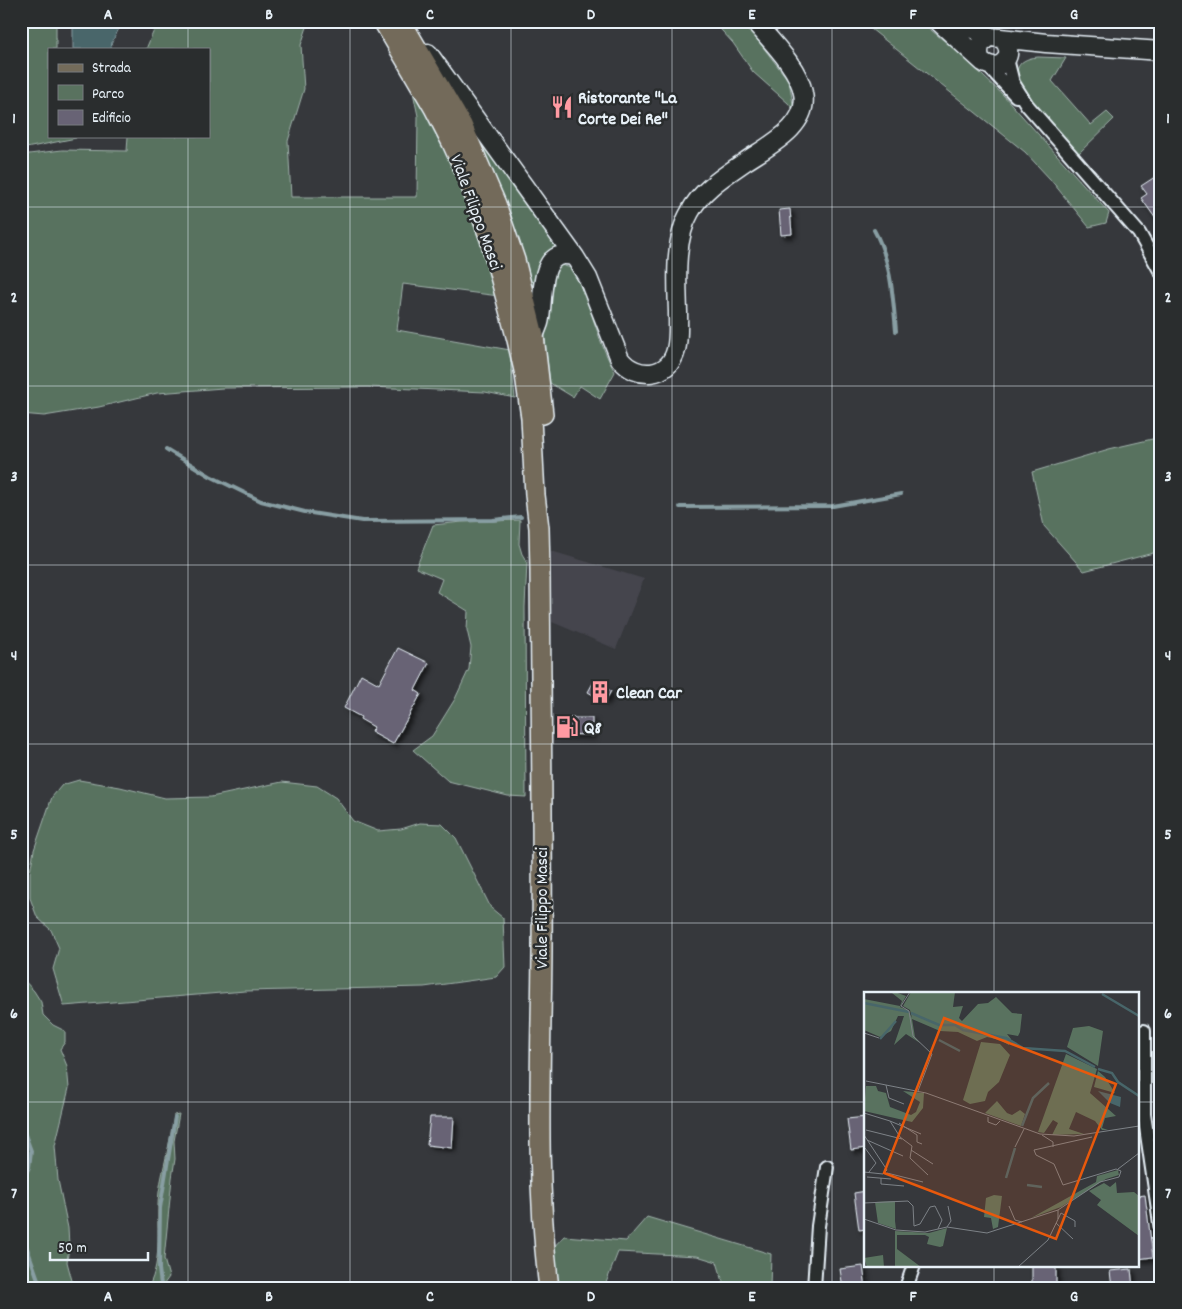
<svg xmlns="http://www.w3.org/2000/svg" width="1182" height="1309" font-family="Dekko,sans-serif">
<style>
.built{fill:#45454d}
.green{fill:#59725f;stroke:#a0b2ac}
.water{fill:#48666a;stroke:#889ea3}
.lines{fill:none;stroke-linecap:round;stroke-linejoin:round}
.stream{stroke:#889ea3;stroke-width:4}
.building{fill:#686375;stroke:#e8f1f8;filter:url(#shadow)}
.street-casing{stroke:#e8f1f8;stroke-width:16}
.secondary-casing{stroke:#e8f1f8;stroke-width:21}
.primary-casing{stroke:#e8f1f8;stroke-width:22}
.street{stroke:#2a2d2e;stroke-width:12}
.secondary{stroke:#2a2d2e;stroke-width:18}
.primary{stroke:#736b5a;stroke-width:19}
.grid{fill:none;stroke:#e8f1f8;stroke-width:1;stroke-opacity:0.55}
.labels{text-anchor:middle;stroke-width:5;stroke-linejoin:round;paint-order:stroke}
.poi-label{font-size:18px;font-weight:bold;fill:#e8f1f8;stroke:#2a2d2e;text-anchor:start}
.street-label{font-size:18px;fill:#e8f1f8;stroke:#2a2d2e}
.inset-river{fill:none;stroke:#48666a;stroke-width:2.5}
.inset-road{fill:none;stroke:#7d8287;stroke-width:1}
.view{fill:#e8590c;fill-opacity:0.15;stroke:#e8590c;stroke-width:2.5}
.inset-edge{fill:none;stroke:#e8f1f8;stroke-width:2.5}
.neatline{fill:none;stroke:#e8f1f8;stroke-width:2}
.grid-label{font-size:16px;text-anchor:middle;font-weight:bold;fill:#e8f1f8}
</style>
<defs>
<filter id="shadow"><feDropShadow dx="3.5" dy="3.5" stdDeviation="2.5" flood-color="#0009"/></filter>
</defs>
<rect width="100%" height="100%" fill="#36383c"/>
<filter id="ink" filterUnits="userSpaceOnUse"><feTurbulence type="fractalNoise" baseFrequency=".02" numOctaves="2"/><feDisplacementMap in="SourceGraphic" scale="10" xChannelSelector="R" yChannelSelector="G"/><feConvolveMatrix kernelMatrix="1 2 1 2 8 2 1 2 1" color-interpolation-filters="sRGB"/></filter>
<g filter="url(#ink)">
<path class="built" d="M 551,551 L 644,579 L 616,649 L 552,622 Z"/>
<path class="green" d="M 29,21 L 56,21 L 56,49 L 49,49 L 49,136 L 75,136 L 76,138 L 21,149 L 21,34 Z
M 158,21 L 309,21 L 301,45 L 304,89 L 288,141 L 291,197 L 417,197 L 418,116 L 411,83 L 456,169 L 480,229 L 499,296 L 403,284 L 397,330 L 510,350 L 515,398 L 485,392 L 368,387 L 223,388 L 157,393 L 99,407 L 44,416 L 21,414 L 21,155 L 62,150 L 127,151 L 128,136 L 209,136 L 209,49 L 146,49 Z
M 713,21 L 743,21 L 789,81 L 794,110 L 788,103 L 753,72 L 733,43 Z
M 861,21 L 920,21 L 959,53 L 1004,96 L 1109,213 L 1106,223 L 1089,227 L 1050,179 L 1025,152 Z
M 1038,57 L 1066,58 L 1052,81 L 1091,125 L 1107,112 L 1114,119 L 1079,153 L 1023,92 C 1013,74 1014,59 1038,57 Z
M 474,131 L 559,252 L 535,310 Z
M 561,265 L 571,268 C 576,277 581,286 585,296 C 595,322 601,348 615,372 L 600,399 L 580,386 L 573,397 L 550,383 L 546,350 L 544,318 L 552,268 Z
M 1161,437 L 1161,551 L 1084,571 L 1044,526 L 1032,472 L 1109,449 Z
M 520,520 L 519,544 L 522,554 L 527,562 L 525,607 L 526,797 L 508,796 L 448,781 L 413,750 L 432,736 L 455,699 L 469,669 L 471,647 L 467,630 L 468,611 L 437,592 L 442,579 L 416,568 L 433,525 L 462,522 Z
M 79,780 L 120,787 L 165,798 L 211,797 L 282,782 L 317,786 L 336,798 L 353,821 L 378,831 L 401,829 L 420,823 L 442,824 L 456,838 L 491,908 L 503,918 L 505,967 L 496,977 L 424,987 L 245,991 L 64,1006 L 53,969 L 59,948 L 51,930 L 37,917 L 30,898 L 30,872 L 34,850 L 52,797 L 62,785 Z
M 21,977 L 34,991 L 41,1002 L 43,1015 L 53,1025 L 65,1031 L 65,1042 L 60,1049 L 67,1066 L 69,1088 L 55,1146 L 58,1180 L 68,1228 L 69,1246 L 67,1262 L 74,1288 L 21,1288 Z
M 179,1114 L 174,1141 L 175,1159 L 172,1178 L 164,1259 L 169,1277 L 161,1288 L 148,1288 C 164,1259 155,1223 159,1192 C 163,1166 171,1141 174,1115 Z
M 647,1217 L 771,1254 L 770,1288 L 725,1288 L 717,1262 L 697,1256 L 618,1252 L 604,1288 L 556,1288 L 550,1251 L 564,1236 L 626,1241 Z"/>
<path class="water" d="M 73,21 L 123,21 L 112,42 L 111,49 L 73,49 Z"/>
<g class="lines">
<path class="stream" d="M 874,230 C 891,260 893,297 896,331
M 166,449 L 210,476 L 261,501 L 305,512 L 362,521 L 493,520 L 521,517
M 680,507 L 833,506 L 901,494
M 21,1124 L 31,1151 L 29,1167 L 21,1183
M 21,1231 L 41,1288
M 161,1285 L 159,1269 L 160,1208 L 175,1117"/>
</g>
<path class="building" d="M 1161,173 L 1161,226 L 1141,198 L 1147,194 L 1141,186 Z
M 790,209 L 792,234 L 781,235 L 779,210 Z
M 398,648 L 429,663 L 415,690 L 421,694 L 393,744 L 371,732 L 374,727 L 360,719 L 361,717 L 344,708 L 361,674 L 379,684 Z
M 594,681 L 611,691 L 605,702 L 588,692 Z
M 556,718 L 592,718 L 592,735 L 556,734 Z
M 430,1117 L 454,1117 L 452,1148 L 427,1145 Z
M 866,1117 L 866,1148 L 851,1150 L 847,1119 Z
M 866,1191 L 866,1229 L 859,1230 L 854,1193 Z
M 1145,1195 L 1153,1257 L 1138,1259 L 1138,1196 Z
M 1032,1265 L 1056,1265 L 1056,1288 L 1032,1288 Z
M 863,1266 L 866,1288 L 843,1288 L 840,1269 Z
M 1131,1269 L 1133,1288 L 1112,1288 L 1110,1271 Z"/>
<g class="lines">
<defs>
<path id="street" d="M 1007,59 L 1013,83 L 1027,105 L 1139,233 L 1161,272
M 987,65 L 1016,96
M 1144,1031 L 1144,1114 L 1161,1230
M 814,1288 L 818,1226 L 827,1167
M 906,1288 L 914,1265"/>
<path id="secondary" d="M 938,21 L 983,62 C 1002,75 1018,52 1001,38
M 955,21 L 991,37
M 428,53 L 575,257 L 588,278 L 620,359 C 636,380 669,378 676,350 C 679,338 678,325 678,312 C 677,281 674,239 690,212 C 701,190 726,175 746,161 C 768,146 810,126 803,93 C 799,68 770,40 754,21
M 980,58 C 977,48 981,40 991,37 L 1046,43 L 1161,51
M 532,341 C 534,335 537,329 539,323 C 545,301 536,244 575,257"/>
<path id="primary" d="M 383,21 L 434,108 L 452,143 L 468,178 L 490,239 L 517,340 L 525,375 L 531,418 L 535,495 L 539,528 L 540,570 C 541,697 543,824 542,952 C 541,1064 535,1176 549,1288
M 401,21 L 462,125 L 496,204 L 515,260 L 534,336 L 543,414"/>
</defs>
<use href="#street" class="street-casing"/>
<use href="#secondary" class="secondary-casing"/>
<use href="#primary" class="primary-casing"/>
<use href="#street" class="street"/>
<use href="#secondary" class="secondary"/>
<use href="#primary" class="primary"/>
</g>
</g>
<path class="grid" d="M 188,21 L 188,49M 350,21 L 350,1288M 511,21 L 511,1288M 672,21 L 672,1288M 832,21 L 832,1288M 994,21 L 994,993M 188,136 L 188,1288M 21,207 L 1161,207M 21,386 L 1161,386M 21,565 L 1161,565M 21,744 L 1161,744M 21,923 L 1161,923M 21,1102 L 866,1102M 1138,1102 L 1161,1102M 994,1265 L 994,1288"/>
<defs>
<symbol id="restaurant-bare" viewBox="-9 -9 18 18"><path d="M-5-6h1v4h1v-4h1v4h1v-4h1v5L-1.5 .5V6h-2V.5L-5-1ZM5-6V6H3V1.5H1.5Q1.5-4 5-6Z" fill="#ff9aa2" stroke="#2a2d2e" stroke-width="2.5" paint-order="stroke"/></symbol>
<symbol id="building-bare" viewBox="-9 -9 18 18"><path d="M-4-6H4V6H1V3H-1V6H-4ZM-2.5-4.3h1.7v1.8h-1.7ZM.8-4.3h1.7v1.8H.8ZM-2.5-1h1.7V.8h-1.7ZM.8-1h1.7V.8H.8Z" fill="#ff9aa2" stroke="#2a2d2e" stroke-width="2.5" paint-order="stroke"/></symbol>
<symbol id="fuel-bare" viewBox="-9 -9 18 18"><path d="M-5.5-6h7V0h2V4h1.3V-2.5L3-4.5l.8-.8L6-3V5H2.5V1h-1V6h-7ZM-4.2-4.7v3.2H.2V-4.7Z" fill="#ff9aa2" stroke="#2a2d2e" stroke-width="2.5" paint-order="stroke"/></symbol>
</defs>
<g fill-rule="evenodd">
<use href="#restaurant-bare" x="546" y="91" width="32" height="32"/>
<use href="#building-bare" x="584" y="676" width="32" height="32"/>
<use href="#fuel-bare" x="551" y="711" width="32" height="32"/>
</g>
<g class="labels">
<g class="poi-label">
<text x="578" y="103">Ristorante "La<tspan x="578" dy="21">Corte Dei Re"</tspan></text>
<text x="616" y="698">Clean Car</text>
<text x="584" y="733">Q8</text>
</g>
<g class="street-label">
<text transform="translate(477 212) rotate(70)" y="6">Viale Filippo Masci</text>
<text transform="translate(541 908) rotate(-90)" y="6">Viale Filippo Masci</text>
</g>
</g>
<g transform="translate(864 992)">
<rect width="275" height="275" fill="#36383c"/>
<path d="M 14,0 L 31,0 L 42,4 L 36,15 L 44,18 L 48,26 L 46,18 L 39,14 L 47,0 L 91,0 L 89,15 L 99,14 L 95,26 L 98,29 L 114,12 L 124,11 L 132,5 L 148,21 L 158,22 L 156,40 L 154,44 L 143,42 L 147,47 L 145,53 L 136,48 L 123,45 L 113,49 L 94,40 L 76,39 L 48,27 L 51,45 L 56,51 L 42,42 L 30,53 L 40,24 L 34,24 L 27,39 L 16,45 L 0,38 L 0,7 L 36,14 L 38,9 L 28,1 ZM 225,34 L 239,39 L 234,74 L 203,55 L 209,36 ZM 117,50 L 136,52 L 146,63 L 135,90 L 124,100 L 121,109 L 106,112 L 99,108 ZM 202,62 L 233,77 L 226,101 L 252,124 L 241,126 L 238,136 L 244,138 L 238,138 L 231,129 L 212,120 L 205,137 L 220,142 L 188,143 L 194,131 L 189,128 L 180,141 L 174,140 ZM 234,79 L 241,85 L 251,101 L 230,95 ZM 2,94 L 12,94 L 14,99 L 22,101 L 26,115 L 47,123 L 52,120 L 56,110 L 39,99 L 60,101 L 59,116 L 48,130 L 0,119 ZM 133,109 L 143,121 L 148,123 L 156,118 L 161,122 L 157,134 L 121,121 ZM 254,178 L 255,183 L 242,187 L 197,215 L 167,226 L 232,190 L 233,184 ZM 252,190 L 253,201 L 270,200 L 275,204 L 275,244 L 233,213 L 237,208 L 225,199 L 240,191 L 246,195 ZM 130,203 L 138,204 L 134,235 L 129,237 L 127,226 L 120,225 L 122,206 ZM 31,209 L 31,229 L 32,237 L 14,231 L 11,210 ZM 83,236 L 79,254 L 76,255 L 63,252 L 65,245 L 61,243 L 33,243 L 33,257 L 57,275 L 31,275 L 31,239 L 65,241 ZM 19,263 L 20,275 L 3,275 L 0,266 Z" fill="#59725f"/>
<path d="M 234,99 L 257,105 L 256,115 L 246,111 Z" fill="#48666a"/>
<path class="inset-river" d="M 238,2 L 275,24M 0,11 L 45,20M 47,21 L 75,33 L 91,33 L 99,38 L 142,46 L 159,56 L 201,59 L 231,75M 16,47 L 32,29M 75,48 L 96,59M 234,77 L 248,81 L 254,90 L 275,104M 158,134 L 169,106 L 185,91M 142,186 L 151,156M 163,193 L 178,195"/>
<path class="inset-road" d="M 46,0 L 37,14 L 45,19 L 49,44 L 68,62 L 54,99M 0,41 L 15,46M 2,89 L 62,101 L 176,142 L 210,144 L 275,134M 22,93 L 25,106 L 40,112M 0,121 L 26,129 L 36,145 L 48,154 L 46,166 L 64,183M 124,125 L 124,130 L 132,133 L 136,129M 26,129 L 57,142M 35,131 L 53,143 L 53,150 L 58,152M 2,138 L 38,147M 0,143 L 23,178 L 19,182 L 0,180M 178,143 L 189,150 L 189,155M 3,148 L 39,164M 151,155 L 160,137M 1,156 L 12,171 L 5,180M 47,158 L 69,172M 254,177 L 275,161M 23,181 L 59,190M 3,185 L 27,187M 17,186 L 17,192 L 40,194M 0,211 L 44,209 L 49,214 L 50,234 L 56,232 L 66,215 L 71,214 L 78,228 L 74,237M 145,214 L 151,228 L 158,230M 197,221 L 211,229 L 211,235M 0,227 L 32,238 L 61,240 L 83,235 L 123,241 L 194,218M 194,227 L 194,218 L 236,190 L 255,185 L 257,179 L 252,177 L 199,193 L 190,172 L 172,163 L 170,158 L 228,145M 192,231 L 209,247M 83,235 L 87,229 L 84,214M 154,275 L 184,248 L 197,221"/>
<path class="view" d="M 80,26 L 252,92 L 192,247 L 20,181 Z"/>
<rect width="275" height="275" class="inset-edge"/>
</g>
<rect width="1182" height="1309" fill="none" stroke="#2a2d2e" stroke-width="55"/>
<rect x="48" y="48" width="162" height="90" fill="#2a2d2e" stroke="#767b7f"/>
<rect x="58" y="64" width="25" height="8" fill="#736b5a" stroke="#767b7f"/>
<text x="92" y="72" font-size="15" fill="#e8f1f8">Strada</text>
<rect x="58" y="85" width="25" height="15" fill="#59725f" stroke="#767b7f"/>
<text x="92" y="98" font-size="15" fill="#e8f1f8">Parco</text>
<rect x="58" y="110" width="25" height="15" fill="#686375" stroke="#767b7f"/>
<text x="92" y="122" font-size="15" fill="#e8f1f8">Edificio</text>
<path d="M50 1252v8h98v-8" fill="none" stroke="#e8f1f8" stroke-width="2.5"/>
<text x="58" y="1252" font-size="15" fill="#e8f1f8" stroke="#2a2d2e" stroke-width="4" paint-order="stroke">50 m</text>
<rect x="28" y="28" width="1126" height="1254" class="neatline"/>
<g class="grid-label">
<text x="108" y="19">A</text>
<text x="269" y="19">B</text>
<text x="430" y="19">C</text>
<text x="591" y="19">D</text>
<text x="752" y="19">E</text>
<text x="913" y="19">F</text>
<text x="1074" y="19">G</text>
<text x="14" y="123">1</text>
<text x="1168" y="123">1</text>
<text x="14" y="302">2</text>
<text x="1168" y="302">2</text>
<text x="14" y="481">3</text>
<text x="1168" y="481">3</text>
<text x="14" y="660">4</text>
<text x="1168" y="660">4</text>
<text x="14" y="839">5</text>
<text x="1168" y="839">5</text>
<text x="14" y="1018">6</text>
<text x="1168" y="1018">6</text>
<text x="14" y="1198">7</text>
<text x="1168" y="1198">7</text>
<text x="108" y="1301">A</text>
<text x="269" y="1301">B</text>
<text x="430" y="1301">C</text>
<text x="591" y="1301">D</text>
<text x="752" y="1301">E</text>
<text x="913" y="1301">F</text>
<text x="1074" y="1301">G</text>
</g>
</svg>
